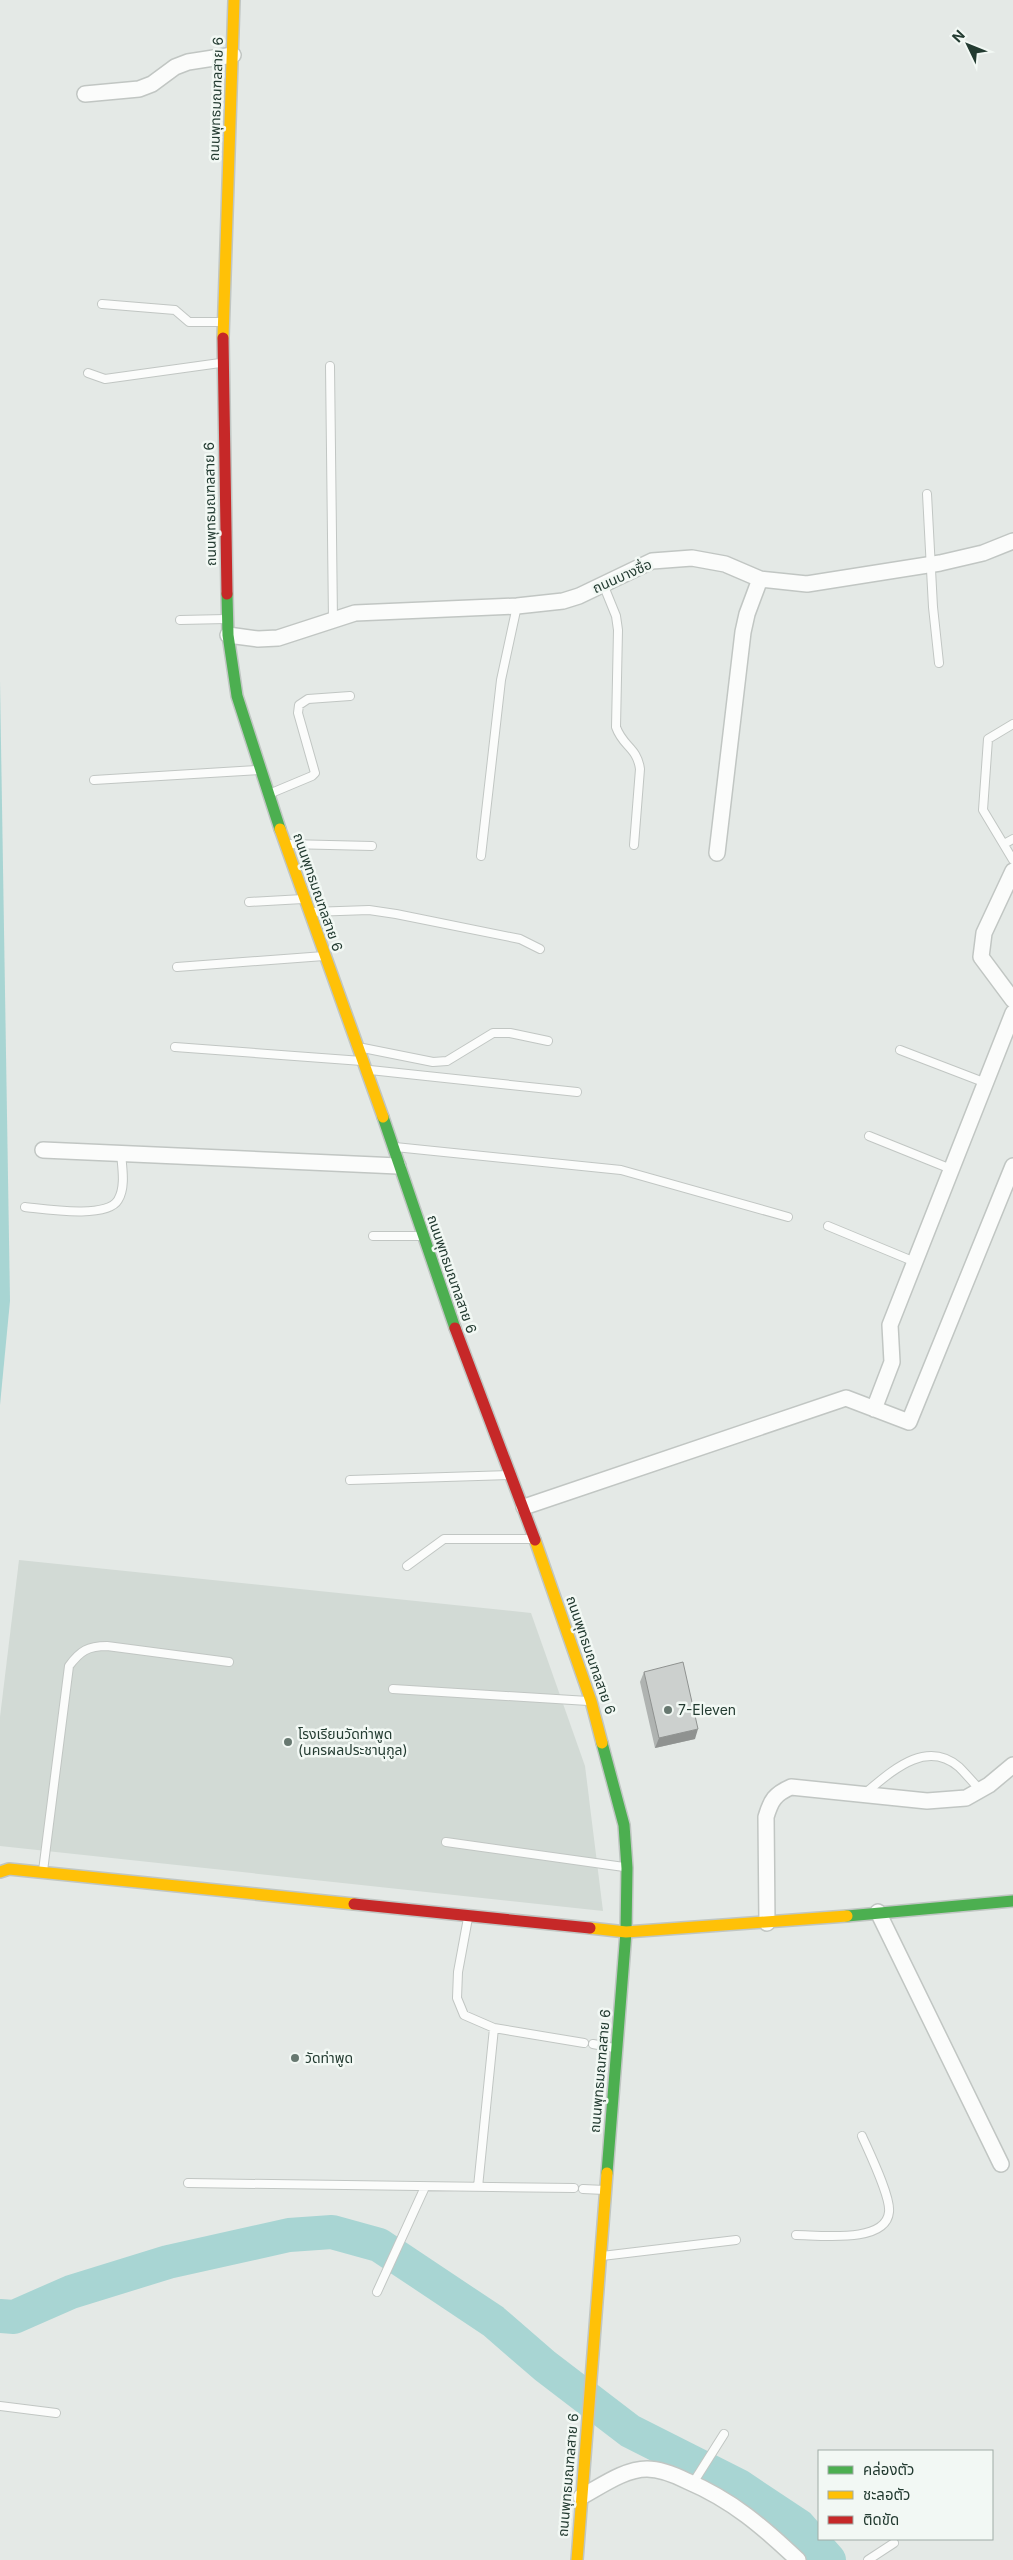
<svg xmlns="http://www.w3.org/2000/svg" width="1013" height="2560" font-family="Inter,'Noto Sans Thai',sans-serif">
<style>
.built{fill:#d2dad5}
.water{fill:#a8d5d3}
.lines{fill:none;stroke-linecap:round;stroke-linejoin:round}
.river{stroke:#a8d5d3;stroke-width:34}
.lane-casing{stroke:#c1c6c3;stroke-width:10}
.street-casing{stroke:#c1c6c3;stroke-width:18}
.fast-casing{stroke:#c0c6c3;stroke-width:14}
.slow-casing{stroke:#c0c6c3;stroke-width:14}
.jam-casing{stroke:#c0c6c3;stroke-width:14}
.lane{stroke:#fbfcfb;stroke-width:8}
.street{stroke:#fbfcfb;stroke-width:15}
.fast{stroke:#4caf50;stroke-width:11}
.slow{stroke:#ffc107;stroke-width:11}
.jam{stroke:#c62828;stroke-width:11}
.wall{fill:#afb3b1}
.shaded-wall{fill:#8f9290}
.building{fill:#ccd0ce;stroke:#8f9290}
.poi-dot{fill:#677870;stroke:#f2f8f4;stroke-width:2}
.labels{text-anchor:middle;stroke-width:5;stroke-linejoin:round;paint-order:stroke}
.street-label{font-size:14px;fill:#233b31;stroke:#f2f8f4}
.poi-label{font-size:14px;fill:#233b31;stroke:#f2f8f4;text-anchor:start}
</style>
<rect width="100%" height="100%" fill="#e4e9e6"/>
<path class="built" d="M 19,1560 L 531,1613 L 585,1766 L 603,1911 L 0,1846 L 0,1717 Z"/>
<path class="water" d="M 0,681 L 10,1301 L 0,1405 Z"/>
<g class="lines">
<path class="river" d="M 0,2316 L 14,2317 L 71,2292 L 168,2262 L 289,2235 L 332,2232 L 379,2245 L 493,2321 L 545,2366 L 630,2431 L 739,2486 L 799,2526 L 829,2560"/>
<defs>
<path id="lane" d="M 102,304 L 175,310 L 189,322 L 221,322
M 330,366 L 333,621
M 88,373 L 105,379 L 220,363
M 927,494 L 933,607 L 939,663
M 603,584 L 616,616 L 618,630 L 616,727 C 623,747 637,747 640,769 L 634,845
M 180,620 L 226,619
M 1013,724 L 988,739 L 983,810 L 1013,860
M 94,780 L 258,770
M 269,794 L 312,776 L 315,773 L 298,713 L 299,705 L 308,699 L 350,696
M 287,844 L 372,846
M 1004,844 L 1013,839
M 481,856 L 501,680 L 517,606
M 249,902 L 303,899
M 311,912 L 369,910 L 396,914 L 520,939 L 540,949
M 177,967 L 324,956
M 175,1047 L 362,1061
M 363,1048 L 433,1062 L 447,1061 L 493,1033 L 510,1033 L 548,1041
M 900,1050 L 986,1083
M 370,1070 L 577,1092
M 869,1136 L 951,1169
M 395,1147 L 621,1170 L 788,1217
M 25,1207 C 45,1209 107,1219 118,1200 C 126,1187 122,1167 121,1153
M 828,1226 L 915,1262
M 373,1236 L 421,1236
M 350,1480 L 510,1475
M 407,1566 L 444,1539 L 533,1539
M 393,1689 L 588,1701
M 864,1794 C 890,1773 925,1738 959,1767 C 966,1774 973,1782 980,1790
M 446,1842 L 624,1867
M 43,1871 L 69,1666 C 80,1651 88,1646 107,1646 L 229,1662
M 468,1918 L 458,1972 L 457,1998 L 464,2015 L 494,2028 L 584,2043
M 593,2044 L 614,2048
M 188,2183 L 574,2188
M 478,2187 L 494,2028
M 583,2189 L 605,2190
M 796,2235 C 819,2235 886,2244 889,2212 C 891,2197 869,2152 862,2136
M 602,2256 L 736,2240
M 377,2292 L 425,2187
M 0,2406 L 56,2413
M 693,2483 L 724,2434
M 868,2560 L 894,2543"/>
<path id="street" d="M 85,94 L 139,89 L 152,84 L 175,67 L 188,62 L 233,55
M 228,635 L 258,639 L 278,638 L 355,613 L 517,606 L 563,601 L 579,596 L 652,561 L 692,558 L 725,564 L 760,579 L 807,584 L 940,563 L 983,553 L 1013,541
M 717,853 L 743,632 L 747,614 L 760,579
M 1013,871 L 984,933 L 981,957 L 1013,1000
M 43,1150 L 398,1166
M 874,1409 L 892,1362 L 890,1325 L 1013,1013
M 524,1507 L 846,1398 L 909,1422 L 1013,1166
M 878,1912 L 1001,2164
M 767,1923 L 766,1817 C 771,1800 775,1794 791,1787 L 927,1801 L 966,1798 L 989,1785 L 1013,1765
M 581,2497 C 600,2487 624,2469 647,2469 C 660,2469 675,2475 687,2481 C 732,2500 763,2527 798,2560"/>
<path id="fast" d="M 227,594 L 228,635 L 237,696 L 280,829
M 383,1117 L 455,1328
M 602,1743 L 624,1825 L 627,1868 L 626,1932 L 607,2173
M 847,1916 L 1013,1901"/>
<path id="slow" d="M 223,338 L 234,0
M 280,829 L 383,1117
M 535,1540 L 591,1701 L 602,1743
M 0,1872 L 9,1869 L 354,1904
M 590,1928 L 626,1932 L 847,1916
M 577,2560 L 607,2173"/>
<path id="jam" d="M 223,338 L 227,594
M 455,1328 L 535,1540
M 354,1904 L 590,1928"/>
</defs>
<use href="#lane" class="lane-casing"/>
<use href="#street" class="street-casing"/>
<use href="#fast" class="fast-casing"/>
<use href="#slow" class="slow-casing"/>
<use href="#jam" class="jam-casing"/>
<use href="#lane" class="lane"/>
<use href="#street" class="street"/>
<use href="#fast" class="fast"/>
<use href="#slow" class="slow"/>
<use href="#jam" class="jam"/>
</g>
<path class="wall" d="M 644,1672 L 695,1739 L 655,1748 L 640,1682 Z"/>
<path class="shaded-wall" d="M 698,1729 L 695,1739 L 655,1748 L 659,1738 Z"/>
<path class="building" d="M 683,1662 L 698,1729 L 659,1738 L 644,1672 Z"/>
<g class="poi-dot">
<circle cx="668" cy="1710" r="5"/>
<circle cx="288" cy="1742" r="5"/>
<circle cx="295" cy="2058" r="5"/>
</g>
<g class="labels">
<g class="street-label">
<text transform="translate(216 99) rotate(-88)" y="5">ถนนพุทธมณฑลสาย 6</text>
<text transform="translate(210 504) rotate(-91)" y="5">ถนนพุทธมณฑลสาย 6</text>
<text transform="translate(622 576) rotate(-24)" y="5">ถนนบางซื่อ</text>
<text transform="translate(318 892) rotate(71)" y="5">ถนนพุทธมณฑลสาย 6</text>
<text transform="translate(452 1274) rotate(71)" y="5">ถนนพุทธมณฑลสาย 6</text>
<text transform="translate(591 1655) rotate(71)" y="5">ถนนพุทธมณฑลสาย 6</text>
<text transform="translate(600 2071) rotate(-85)" y="5">ถนนพุทธมณฑลสาย 6</text>
<text transform="translate(568 2475) rotate(-85)" y="5">ถนนพุทธมณฑลสาย 6</text>
</g>
<g class="poi-label">
<text x="678" y="1715">7-Eleven</text>
<text x="298" y="1739">โรงเรียนวัดท่าพูด<tspan x="298" dy="16">(นครผลประชานุกูล)</tspan></text>
<text x="305" y="2063">วัดท่าพูด</text>
</g>
</g>
<rect x="818" y="2450" width="175" height="90" fill="#f2f8f4" stroke="#9faca6"/>
<rect x="828" y="2466" width="25" height="8" fill="#4caf50" stroke="#9faca6"/>
<text x="863" y="2475" font-size="15" fill="#233b31">คล่องตัว</text>
<rect x="828" y="2491" width="25" height="8" fill="#ffc107" stroke="#9faca6"/>
<text x="863" y="2500" font-size="15" fill="#233b31">ชะลอตัว</text>
<rect x="828" y="2516" width="25" height="8" fill="#c62828" stroke="#9faca6"/>
<text x="863" y="2525" font-size="15" fill="#233b31">ติดขัด</text>
<g transform="translate(968 45) rotate(313)" stroke="#f2f8f4" stroke-width="4" paint-order="stroke">
<path d="M0-4L9 19L0 12L-9 19Z" fill="#233b31"/>
<text y="-8" font-size="14" font-weight="bold" text-anchor="middle" fill="#233b31">N</text>
</g>
</svg>
